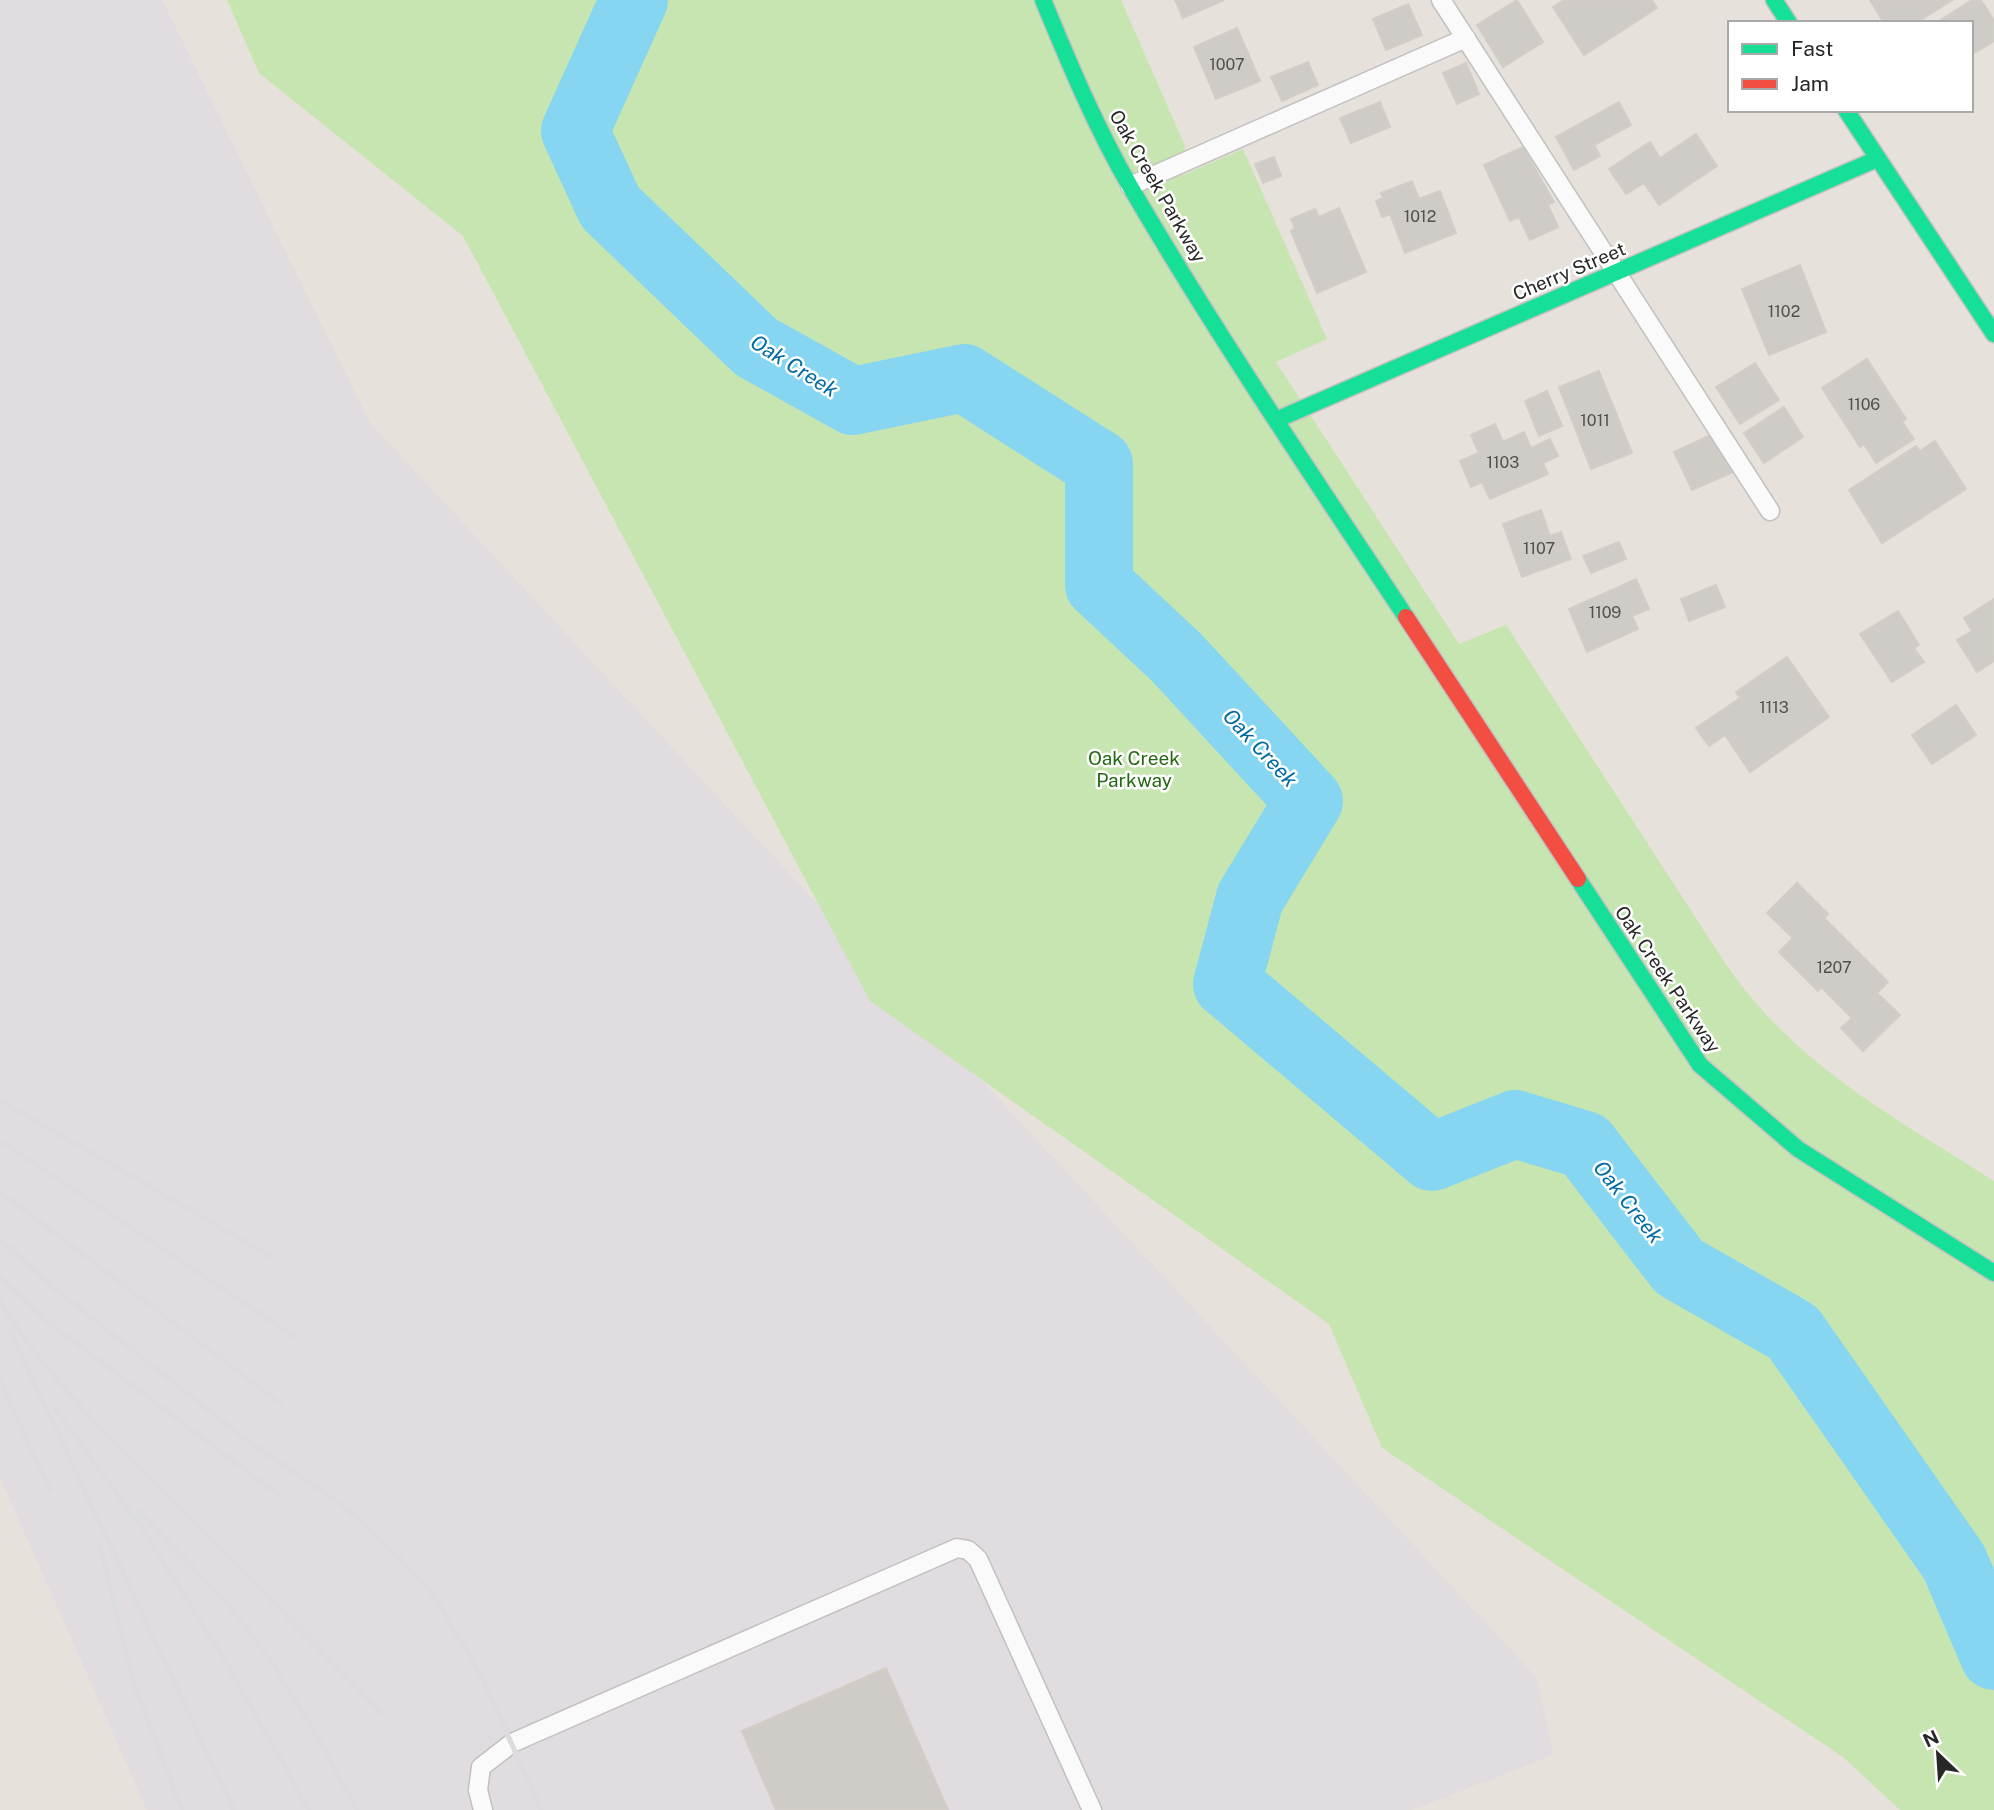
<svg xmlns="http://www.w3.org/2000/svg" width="1994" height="1810" font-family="'Public Sans',sans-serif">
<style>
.industrial{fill:#e0dcdf}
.green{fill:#c7e5b0}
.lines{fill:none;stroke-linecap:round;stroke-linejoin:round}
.river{stroke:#86d6f1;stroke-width:68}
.building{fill:#cfcbc6;stroke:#d2cdc7;stroke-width:2}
.lane-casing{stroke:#c2c1c2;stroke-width:21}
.fast-casing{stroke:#c2c1c2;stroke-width:19}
.jam-casing{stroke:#c2c1c2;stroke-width:19}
.lane{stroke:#fbfafa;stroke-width:18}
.fast{stroke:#16e098;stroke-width:16}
.jam{stroke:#f24e42;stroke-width:16}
.rail{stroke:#dcdbdd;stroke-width:5}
.labels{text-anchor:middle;stroke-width:5;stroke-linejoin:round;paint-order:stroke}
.number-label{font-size:16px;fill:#525150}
.street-label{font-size:19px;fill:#272727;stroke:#fff}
.park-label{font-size:19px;fill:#246912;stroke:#fff}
.water-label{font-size:21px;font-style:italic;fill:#006ba2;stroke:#fff}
</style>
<rect width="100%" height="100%" fill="#e7e1db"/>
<path class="industrial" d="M 0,0 L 162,0 L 370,423 L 1537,1678 L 1553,1755 L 1412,1810 L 147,1810 L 0,1477 Z"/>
<path class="green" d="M 227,0 L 1121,0 L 1185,146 L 1183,175 L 1243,149 L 1327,339 L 1276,362 L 1459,644 L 1506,625 L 1727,966 C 1798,1067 1893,1116 1994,1181 L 1994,1810 L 1900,1810 L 1843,1757 L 1382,1448 L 1329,1324 L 870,1001 L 463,236 L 259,73 Z"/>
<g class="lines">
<path class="river" d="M 634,0 L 575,131 L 610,207 L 756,347 L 853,401 L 964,378 L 1099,464 L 1099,585 L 1177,658 L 1309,801 L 1250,898 L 1227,984 L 1432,1157 L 1515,1124 L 1585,1145 L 1679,1267 L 1793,1332 L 1954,1562 L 1994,1656"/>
</g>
<path class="building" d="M 1175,0 L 1224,0 L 1183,18 Z
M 1517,0 L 1543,42 L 1503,67 L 1477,25 Z
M 1564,0 L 1652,0 L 1657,8 L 1584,55 L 1553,7 Z
M 1870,0 L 1952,0 L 1916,23 L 1884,23 Z
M 1972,0 L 1981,0 L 1994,21 L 1994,41 L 1971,55 L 1971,23 L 1936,23 Z
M 1408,4 L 1422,35 L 1386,50 L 1373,19 Z
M 1237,28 L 1260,81 L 1216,99 L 1194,47 Z
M 1308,62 L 1318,85 L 1282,101 L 1271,77 Z
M 1466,63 L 1479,94 L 1457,104 L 1443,73 Z
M 1380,102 L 1390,127 L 1351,143 L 1340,118 Z
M 1619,102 L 1631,125 L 1594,145 L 1600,156 L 1574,170 L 1556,137 Z
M 1696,134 L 1717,166 L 1659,205 L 1644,183 L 1626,194 L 1609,169 L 1650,142 L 1660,158 Z
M 1523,147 L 1554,202 L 1548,205 L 1558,227 L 1530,240 L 1519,217 L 1510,221 L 1484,165 Z
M 1274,157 L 1281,176 L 1263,183 L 1255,164 Z
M 1412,181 L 1419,199 L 1440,191 L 1456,233 L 1405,253 L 1390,214 L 1382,217 L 1376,201 L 1383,198 L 1381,193 Z
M 1339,208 L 1366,272 L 1317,293 L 1291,231 L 1295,228 L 1291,219 L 1315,209 L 1319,217 Z
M 1800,265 L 1826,332 L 1769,355 L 1742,289 Z
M 1867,359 L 1906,419 L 1902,422 L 1914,439 L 1876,463 L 1864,444 L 1860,447 L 1822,388 Z
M 1755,363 L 1779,400 L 1740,424 L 1716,387 Z
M 1599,371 L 1632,453 L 1591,469 L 1559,387 Z
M 1547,391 L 1562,426 L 1539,436 L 1525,401 Z
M 1784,407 L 1803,437 L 1764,463 L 1744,433 Z
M 1495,424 L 1503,442 L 1524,432 L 1531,448 L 1550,439 L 1558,456 L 1543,463 L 1548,474 L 1490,499 L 1482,482 L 1471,487 L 1460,461 L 1479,453 L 1471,435 Z
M 1715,433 L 1733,472 L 1692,490 L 1674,452 Z
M 1935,441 L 1966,489 L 1882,543 L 1849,490 L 1916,446 L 1920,451 Z
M 1541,510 L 1550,536 L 1561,532 L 1571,559 L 1522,577 L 1503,524 Z
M 1619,542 L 1626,559 L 1591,573 L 1583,556 Z
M 1636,579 L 1649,609 L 1632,616 L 1638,629 L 1587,652 L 1569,609 Z
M 1716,585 L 1725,607 L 1689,621 L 1681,599 Z
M 1994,599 L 1994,661 L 1977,672 L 1957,640 L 1972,631 L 1964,618 Z
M 1898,611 L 1919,645 L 1914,648 L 1924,662 L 1892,682 L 1860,634 Z
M 1787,657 L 1829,717 L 1750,772 L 1725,735 L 1709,746 L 1696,728 L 1740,698 L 1736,692 Z
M 1956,705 L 1976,735 L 1932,764 L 1912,735 Z
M 1797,883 L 1828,914 L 1824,918 L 1888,982 L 1877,993 L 1900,1015 L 1863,1051 L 1841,1028 L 1852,1018 L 1821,987 L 1818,991 L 1779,952 L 1793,938 L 1767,913 Z
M 886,1668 L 948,1810 L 776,1810 L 742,1731 Z"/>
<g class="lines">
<defs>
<path id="lane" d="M 1441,0 L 1770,511
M 1130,186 L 1466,38
M 483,1810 L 478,1790 L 481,1767 L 512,1743 L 957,1548 L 968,1550 L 978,1559 L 1092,1810"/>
<path id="fast" d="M 1043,0 C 1069,63 1096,128 1131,188 C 1216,334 1312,475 1406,617
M 1774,0 L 1789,23
M 1846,110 L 1994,334
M 1276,420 L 1877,159
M 1578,879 L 1700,1065 L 1798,1149 L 1994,1273"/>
<path id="jam" d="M 1406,617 L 1578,879"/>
</defs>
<use href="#lane" class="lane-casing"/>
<use href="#fast" class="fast-casing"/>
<use href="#jam" class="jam-casing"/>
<use href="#lane" class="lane"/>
<use href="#fast" class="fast"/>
<use href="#jam" class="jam"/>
<path class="rail" d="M 0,1100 L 270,1256
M 0,1141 L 294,1336
M 0,1192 L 280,1403
M 0,1239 L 54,1288 L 245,1439 L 341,1504 L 401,1559 L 433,1595 L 481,1675 L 541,1810
M 0,1277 L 50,1324 L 280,1496
M 0,1302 C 26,1345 58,1381 91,1418 L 382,1713
M 10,1331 L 234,1810
M 0,1381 L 50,1490
M 55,1408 L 143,1530 L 223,1657 L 309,1810
M 139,1512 C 174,1549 211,1583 242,1622 C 287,1679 322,1746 357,1810
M 99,1541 L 133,1681 L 182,1810"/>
</g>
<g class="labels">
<g class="number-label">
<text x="1227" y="70">1007</text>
<text x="1420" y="222">1012</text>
<text x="1784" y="317">1102</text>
<text x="1864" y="410">1106</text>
<text x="1595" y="426">1011</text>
<text x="1503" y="468">1103</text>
<text x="1539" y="554">1107</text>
<text x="1605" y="618">1109</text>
<text x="1774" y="713">1113</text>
<text x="1834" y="973">1207</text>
</g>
<g class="street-label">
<text transform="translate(1158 186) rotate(60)" y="7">Oak Creek Parkway</text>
<text transform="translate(1569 271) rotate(-23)" y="7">Cherry Street</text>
<text transform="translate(1668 979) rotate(56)" y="7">Oak Creek Parkway</text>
</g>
<g class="park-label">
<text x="1134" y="765">Oak Creek<tspan x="1134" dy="22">Parkway</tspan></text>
</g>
<g class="water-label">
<text transform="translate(794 366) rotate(32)" y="7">Oak Creek</text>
<text transform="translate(1260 748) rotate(47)" y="7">Oak Creek</text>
<text transform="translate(1628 1202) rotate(52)" y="7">Oak Creek</text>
</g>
</g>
<rect x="1728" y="21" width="245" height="91" fill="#ffffff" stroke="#a9a9a9" stroke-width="2"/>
<rect x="1742" y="44" width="35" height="10" fill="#16e098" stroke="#a9a9a9" stroke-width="2"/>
<text x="1791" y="56" font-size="21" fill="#272727">Fast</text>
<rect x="1742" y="79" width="35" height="10" fill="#f24e42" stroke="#a9a9a9" stroke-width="2"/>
<text x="1791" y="91" font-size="21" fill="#272727">Jam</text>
<g transform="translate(1938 1754) rotate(335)" stroke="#ffffff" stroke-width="5" paint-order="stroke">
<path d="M0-5L12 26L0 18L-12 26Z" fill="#272727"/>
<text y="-10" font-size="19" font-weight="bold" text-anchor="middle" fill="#272727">N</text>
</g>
</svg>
